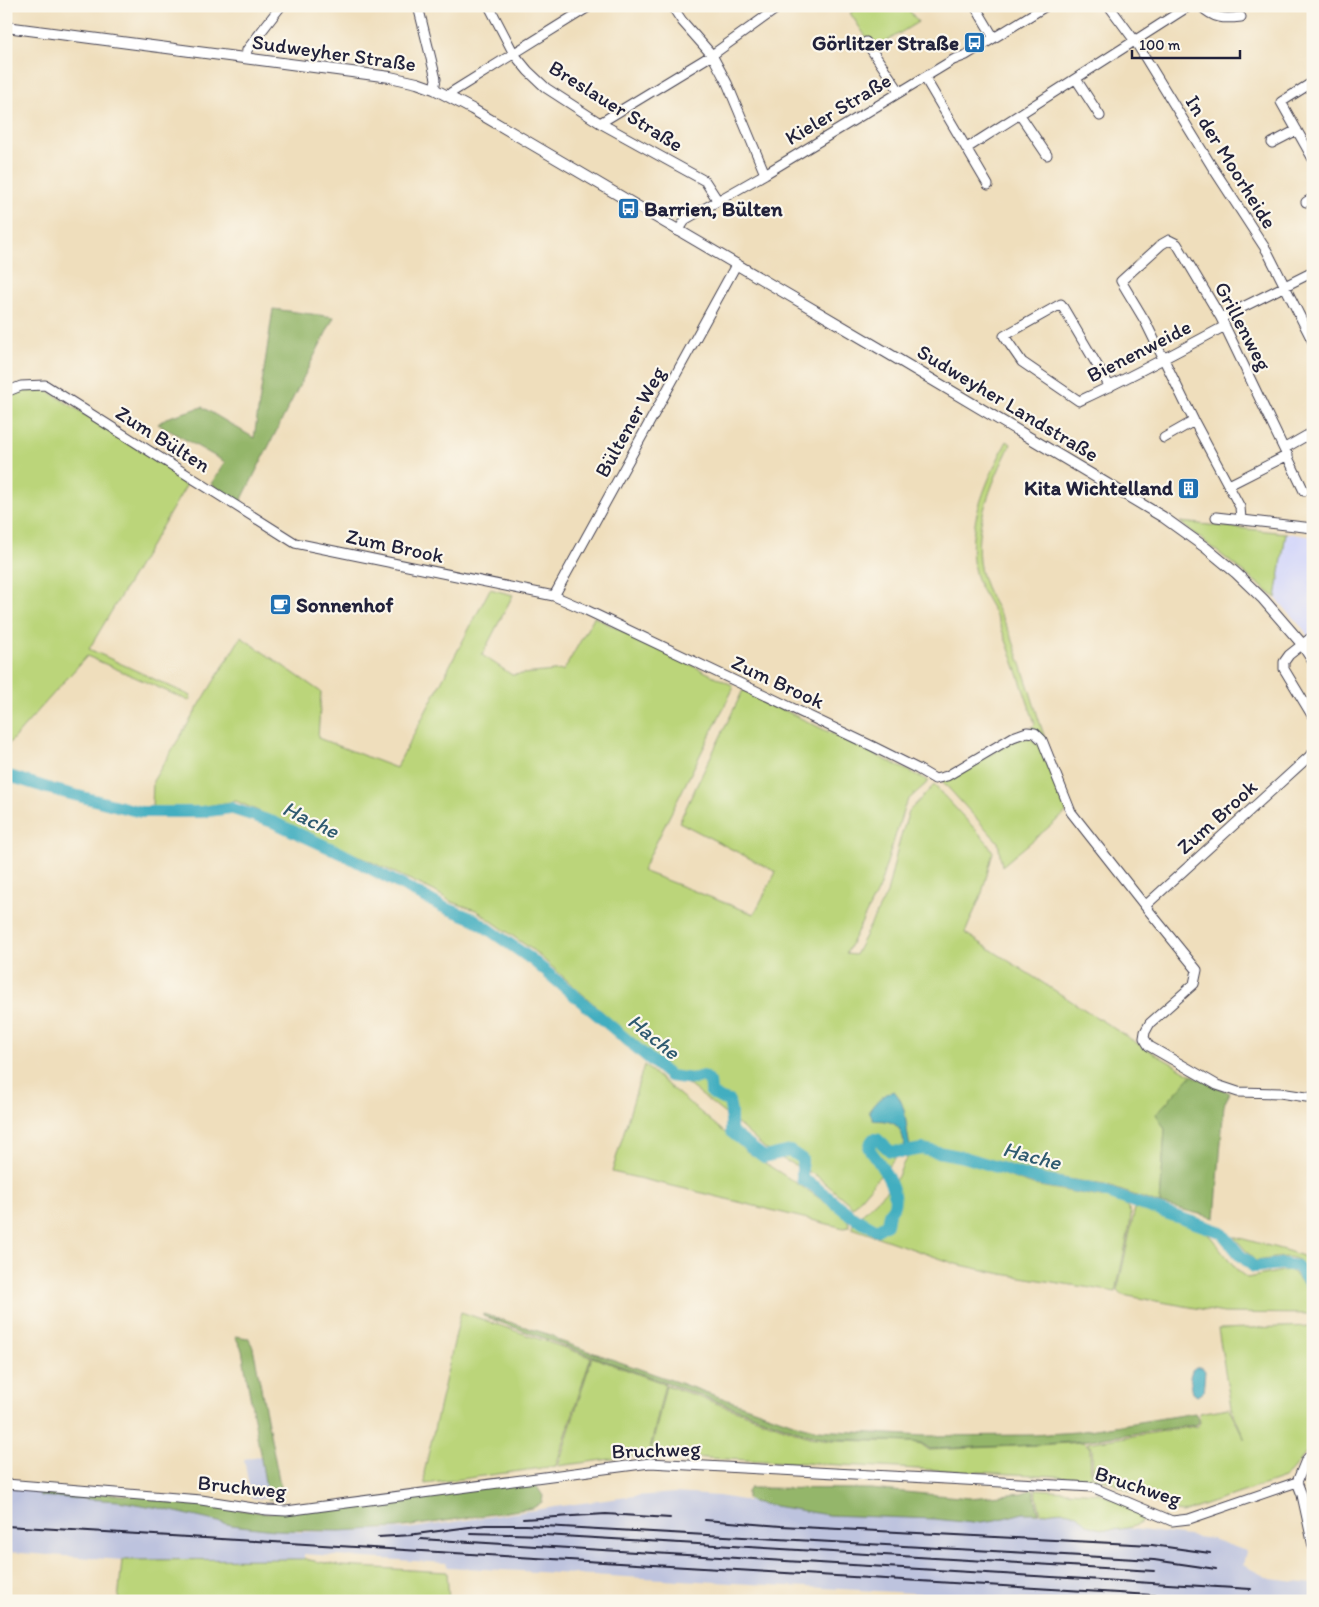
<svg xmlns="http://www.w3.org/2000/svg" width="1319" height="1607" font-family="Itim,sans-serif">
<style>
.built{fill:#d5d8f9}
.industrial{fill:#bdc3de}
.green{fill:#bbd57a;stroke:#6e7c5a}
.forest{fill:#94b66a;stroke:#5b6c52}
.water{fill:#42aec0;stroke:#32687e}
.lines{fill:none;stroke-linecap:round;stroke-linejoin:round}
.river{stroke:#42aec0;stroke-width:12}
.minor-casing{stroke:#413e4e;stroke-width:11}
.major-casing{stroke:#413e4e;stroke-width:12}
.minor{stroke:#fff;stroke-width:9}
.major{stroke:#fff;stroke-width:10}
.rail{stroke:#22223b;stroke-width:2}
.labels{text-anchor:middle;stroke-width:4.5;stroke-linejoin:round;paint-order:stroke}
.poi-label{font-size:21px;font-weight:bold;fill:#22223b;stroke:#fbf7ec;text-anchor:end}
.street-label{font-size:21px;fill:#22223b;stroke:#fbf7ec}
.water-label{font-size:22px;font-style:italic;fill:#2f5a70;stroke:#fbf7ec}
</style>
<rect width="100%" height="100%" fill="#fbf7ec"/>
<filter id="ink" filterUnits="userSpaceOnUse"><feTurbulence type="fractalNoise" baseFrequency=".02" numOctaves="2"/><feDisplacementMap in="SourceGraphic" scale="10" xChannelSelector="R" yChannelSelector="G"/><feConvolveMatrix kernelMatrix="1 2 1 2 8 2 1 2 1" color-interpolation-filters="sRGB"/></filter>
<filter id="wash" filterUnits="userSpaceOnUse"><feTurbulence type="fractalNoise" baseFrequency=".0096" numOctaves="4" result="noise"/><feDisplacementMap in="SourceGraphic" scale="20" xChannelSelector="R" yChannelSelector="G"/><feGaussianBlur stdDeviation="1.12" result="paint"/><feColorMatrix in="noise" values="0 0 0 0 0 0 0 0 0 0 0 0 0 0 0 0 0 1.4 0 .05"/><feComposite in="paint" operator="in"/></filter>
<g filter="url(#wash)">
<rect width="100%" height="100%" fill="#efdebc"/>
<path class="built" d="M 1286,533 L 1313,537 L 1313,645 L 1304,630 L 1276,598 Z"/>
<path class="industrial" d="M 261,1456 L 268,1499 L 251,1498 L 244,1459 Z
M 6,1486 L 40,1488 L 40,1496 L 119,1501 L 159,1508 L 232,1525 L 300,1532 L 407,1529 L 575,1504 L 635,1496 L 675,1493 L 719,1496 L 828,1515 L 935,1519 L 973,1523 L 996,1520 L 1023,1513 L 1041,1514 L 1060,1511 L 1076,1513 L 1088,1525 L 1105,1529 L 1125,1528 L 1212,1539 L 1246,1551 L 1243,1565 L 1270,1579 L 1313,1584 L 1313,1601 L 1055,1601 L 448,1567 L 446,1563 L 304,1554 L 304,1559 L 122,1560 L 6,1552 Z"/>
<path class="green" d="M 861,6 L 906,6 L 918,22 L 874,49 L 850,13 Z
M 45,389 L 189,481 L 89,649 L 191,696 L 189,701 L 87,656 L 6,747 L 6,396 L 20,390 Z
M 1007,441 L 1011,444 C 992,482 968,535 983,579 C 990,600 1005,619 1013,641 C 1025,674 1035,708 1046,742 L 1031,728 L 1035,724 C 1023,689 1012,654 998,620 C 990,602 977,587 974,568 C 966,525 988,477 1007,441 Z
M 1180,522 L 1286,533 L 1276,598 Z
M 490,589 L 513,595 L 482,655 L 512,675 L 564,670 L 594,617 L 732,685 L 733,689 L 642,871 L 754,914 L 776,872 L 679,822 L 743,690 L 929,781 L 908,800 L 904,808 L 879,888 L 846,954 L 855,955 L 887,893 L 899,843 L 909,811 L 934,785 L 987,842 L 993,852 L 982,893 L 965,933 L 1143,1047 L 1192,1075 L 1165,1129 L 1160,1204 L 1105,1185 L 1039,1174 L 965,1152 L 925,1146 L 903,1147 L 890,1164 L 853,1207 L 817,1176 L 770,1153 L 740,1126 L 650,1054 L 534,951 L 476,910 L 452,902 L 434,891 L 348,851 L 236,801 L 201,807 L 152,808 L 153,781 L 241,637 L 321,692 L 318,738 L 396,768 Z
M 1030,738 L 1039,745 L 1067,812 L 1002,866 L 998,842 L 942,781 L 1018,739 Z
M 644,1065 L 749,1153 L 812,1193 L 837,1211 L 846,1218 L 849,1223 L 849,1227 L 844,1228 L 694,1191 L 612,1172 Z
M 922,1152 L 964,1161 L 1033,1185 L 1112,1199 L 1126,1205 L 1131,1213 L 1130,1224 L 1116,1292 L 1002,1274 L 956,1264 L 852,1228 L 853,1223 C 867,1208 884,1195 897,1178 C 901,1171 902,1163 908,1157 C 911,1153 917,1153 922,1152 Z
M 1135,1208 L 1206,1231 L 1238,1271 L 1247,1278 L 1288,1270 L 1294,1273 L 1313,1296 L 1313,1314 L 1224,1313 L 1122,1295 L 1118,1291 L 1118,1288 Z
M 1234,1237 L 1236,1237 L 1288,1251 L 1313,1260 L 1313,1278 C 1309,1273 1305,1265 1300,1261 C 1289,1253 1268,1260 1255,1261 Z
M 461,1312 L 591,1357 L 556,1466 L 425,1484 L 424,1473 Z
M 1313,1326 L 1313,1445 C 1303,1456 1295,1469 1284,1478 L 1182,1513 L 1176,1512 L 1106,1480 L 1093,1477 L 1092,1449 L 1087,1443 L 1197,1426 L 1200,1423 L 1199,1413 L 1229,1408 L 1245,1440 L 1231,1407 L 1218,1329 Z
M 592,1357 L 665,1384 L 649,1454 L 558,1466 Z
M 666,1385 L 809,1437 L 831,1440 L 913,1442 L 921,1444 L 929,1450 L 1038,1445 L 1084,1442 L 1090,1448 L 1091,1478 L 650,1455 Z
M 1304,1476 L 1313,1481 L 1313,1519 Z
M 1035,1489 L 1099,1493 L 1144,1513 L 1146,1518 C 1137,1531 1100,1533 1087,1524 C 1083,1521 1080,1516 1076,1514 C 1066,1509 1051,1512 1041,1514 Z
M 294,1559 L 304,1559 L 341,1566 L 447,1572 L 449,1601 L 118,1601 L 122,1560 Z"/>
<path class="forest" d="M 273,309 L 334,317 L 240,503 L 211,484 L 225,462 L 158,424 L 166,418 L 202,407 L 254,438 Z
M 1192,1075 L 1230,1093 L 1224,1104 L 1215,1218 L 1160,1204 L 1165,1129 L 1156,1114 Z
M 483,1314 L 551,1335 L 560,1341 L 799,1425 L 818,1430 L 926,1436 L 1033,1435 L 1077,1432 L 1195,1413 L 1198,1418 L 1198,1423 L 1194,1425 L 1083,1441 L 1033,1445 L 930,1449 L 921,1443 L 912,1442 L 832,1439 L 808,1435 L 483,1316 Z
M 235,1336 L 248,1338 L 253,1347 L 283,1500 L 268,1499 L 242,1350 Z
M 525,1482 L 536,1485 L 543,1496 L 542,1502 L 533,1508 L 397,1528 L 339,1531 L 275,1530 L 232,1525 L 159,1508 L 119,1501 L 40,1496 L 40,1488 L 136,1496 L 265,1513 Z
M 750,1488 L 871,1489 L 970,1498 L 1022,1493 L 1033,1489 L 1039,1513 L 1023,1513 L 996,1520 L 973,1523 L 935,1519 L 828,1515 L 751,1502 L 747,1498 L 747,1492 Z"/>
<path class="water" d="M 894,1091 C 908,1106 905,1127 910,1146 L 922,1149 L 905,1152 C 904,1138 902,1123 885,1121 C 881,1120 877,1121 873,1120 L 869,1111 C 875,1102 884,1094 894,1091 Z
M 1196,1367 L 1202,1367 L 1205,1371 L 1203,1392 L 1197,1396 L 1193,1393 L 1190,1377 L 1192,1370 Z"/>
<g class="lines">
<path class="river" d="M 6,775 L 51,789 L 141,812 L 201,812 L 230,808 L 273,822 L 343,854 L 443,907 L 474,919 L 531,959 L 670,1076 L 693,1079 L 703,1076 C 711,1080 711,1085 711,1093 L 722,1099 L 729,1101 L 731,1112 L 731,1132 L 764,1157 L 790,1151 L 802,1159 L 802,1179 L 814,1186 L 850,1215 L 877,1230 L 887,1224 C 888,1220 888,1215 890,1212 C 891,1210 893,1208 894,1205 C 899,1190 878,1160 869,1149 L 871,1142 L 873,1139 L 877,1139 L 890,1151 L 905,1152 L 922,1149 L 964,1157 L 1036,1179 L 1102,1191 L 1221,1232 L 1240,1255 L 1254,1267 L 1282,1264 L 1297,1266 L 1313,1288"/>
</g>
</g>
<g filter="url(#ink)">
<g class="lines">
<defs>
<path id="minor" d="M 418,6 L 436,79 L 434,89
M 489,6 L 514,54 L 528,71 L 546,88 L 600,123 L 705,181 L 718,201
M 672,6 L 682,21 L 712,55 L 727,83 L 765,174
M 975,6 L 994,38
M 1109,6 L 1135,41 L 1211,165 L 1267,251 L 1313,342
M 1201,6 C 1214,19 1224,19 1241,17
M 866,42 L 900,92
M 246,58 L 247,50 L 281,6
M 925,78 L 988,185
M 1076,79 L 1100,116
M 1313,82 L 1281,102 L 1313,159
M 448,96 L 452,92 L 590,6
M 1020,115 L 1047,155
M 600,123 L 712,55 L 780,6
M 1272,143 L 1297,130
M 967,148 L 1189,6
M 1306,202 L 1313,198
M 678,231 L 686,219 L 765,174 L 953,60 L 966,55 L 1046,6
M 1221,318 L 1313,272
M 1110,387 L 1061,304 L 1004,336 L 1022,362 L 1079,401 C 1129,378 1177,352 1225,326
M 6,392 L 21,386 L 45,385 L 295,543 L 554,596 L 584,609 L 874,747 L 918,769 L 935,779 L 947,776 L 1013,737 L 1027,732 L 1035,733 L 1042,740 L 1071,812 L 1145,906
M 1164,438 L 1194,421
M 1285,448 L 1313,432
M 1229,485 L 1288,455
M 1216,517 L 1313,528
M 1241,519 L 1240,507 L 1194,421 L 1145,321 L 1121,281 L 1162,244 L 1169,240 L 1177,244 L 1221,318 L 1304,491
M 554,596 L 736,265
M 1313,636 L 1289,655 L 1284,662 L 1284,669 L 1313,717
M 1313,753 L 1145,906 L 1197,970 L 1194,984 L 1150,1023 L 1145,1032 L 1144,1038 L 1149,1046 L 1217,1085 L 1238,1092 L 1280,1093 L 1313,1098
M 1297,1482 L 1302,1495 L 1313,1546
M 1297,1482 L 1306,1460 L 1313,1452
M 6,1484 L 201,1500 L 267,1510 L 286,1511 L 650,1463 L 1092,1487 L 1172,1521 L 1189,1519 L 1297,1482"/>
<path id="major" d="M 6,27 L 390,77 L 417,83 L 434,89 L 472,109 L 889,354 L 1163,517 L 1206,548 L 1236,573 L 1263,599 L 1302,644 L 1313,661"/>
</defs>
<use href="#minor" class="minor-casing"/>
<use href="#major" class="major-casing"/>
<use href="#minor" class="minor"/>
<use href="#major" class="major"/>
<path class="rail" d="M 523,1519 L 606,1514 L 670,1518
M 705,1520 L 781,1526 L 1152,1545 L 1210,1553
M 6,1526 L 1251,1601
M 470,1533 L 544,1535 L 1154,1571
M 408,1535 L 485,1525 L 526,1525 L 1154,1560 L 1216,1569
M 378,1537 L 413,1535
M 420,1539 L 1251,1589"/>
</g>
</g>
<defs>
<symbol id="bus-square" viewBox="-11 -11 22 22"><rect x="-9" y="-9" width="18" height="18" rx="4" fill="#1f6fb2" stroke="#fbf7ec"/><path d="M-5-6H5V4H4V6H2V4H-2V6H-4V4H-5ZM-3.5-4V0h7V-4ZM-3.5 1.2v1.5H-2V1.2ZM2 1.2v1.5H3.5V1.2Z" fill="#fff"/></symbol>
<symbol id="building-square" viewBox="-11 -11 22 22"><rect x="-9" y="-9" width="18" height="18" rx="4" fill="#1f6fb2" stroke="#fbf7ec"/><path d="M-4-6H4V6H1V3H-1V6H-4ZM-2.5-4.3h1.7v1.8h-1.7ZM.8-4.3h1.7v1.8H.8ZM-2.5-1h1.7V.8h-1.7ZM.8-1h1.7V.8H.8Z" fill="#fff"/></symbol>
<symbol id="cafe-square" viewBox="-11 -11 22 22"><rect x="-9" y="-9" width="18" height="18" rx="4" fill="#1f6fb2" stroke="#fbf7ec"/><path d="M-5.5-4.5H6V0H3Q3 3.5 0 3.5H-2.5Q-5.5 3.5-5.5 0ZM3-3.2v2h1.7v-2ZM-6 4.5H4V6H-6Z" fill="#fff"/></symbol>
</defs>
<g fill-rule="evenodd">
<use href="#bus-square" x="962" y="30" width="25" height="25"/>
<use href="#bus-square" x="616" y="196" width="25" height="25"/>
<use href="#building-square" x="1176" y="476" width="25" height="25"/>
<use href="#cafe-square" x="268" y="592" width="25" height="25"/>
</g>
<g class="labels">
<g class="poi-label">
<text x="959" y="50">Görlitzer Straße</text>
<text x="644" y="216" text-anchor="start">Barrien, Bülten</text>
<text x="1173" y="495">Kita Wichtelland</text>
<text x="296" y="612" text-anchor="start">Sonnenhof</text>
</g>
<g class="street-label">
<text transform="translate(334 53) rotate(8)" y="7">Sudweyher Straße</text>
<text transform="translate(616 106) rotate(32)" y="7">Breslauer Straße</text>
<text transform="translate(838 109) rotate(-31)" y="7">Kieler Straße</text>
<text transform="translate(1231 162) rotate(58)" y="7">In der Moorheide</text>
<text transform="translate(1243 326) rotate(62)" y="7">Grillenweg</text>
<text transform="translate(1139 351) rotate(-27)" y="7">Bienenweide</text>
<text transform="translate(1008 403) rotate(31)" y="7">Sudweyher Landstraße</text>
<text transform="translate(630 422) rotate(-61)" y="7">Bültener Weg</text>
<text transform="translate(163 439) rotate(32)" y="7">Zum Bülten</text>
<text transform="translate(395 546) rotate(12)" y="7">Zum Brook</text>
<text transform="translate(778 682) rotate(25)" y="7">Zum Brook</text>
<text transform="translate(1217 817) rotate(-42)" y="7">Zum Brook</text>
<text transform="translate(656 1450) rotate(-2)" y="7">Bruchweg</text>
<text transform="translate(1138 1486) rotate(18)" y="7">Bruchweg</text>
<text transform="translate(242 1487) rotate(6)" y="7">Bruchweg</text>
</g>
<g class="water-label">
<text transform="translate(311 819) rotate(26)" y="8">Hache</text>
<text transform="translate(654 1036) rotate(39)" y="8">Hache</text>
<text transform="translate(1032 1155) rotate(15)" y="8">Hache</text>
</g>
</g>
<rect width="1319" height="1607" fill="none" stroke="#fbf7ec" stroke-width="25"/>
<path d="M1132 50v8h108v-8" fill="none" stroke="#22223b" stroke-width="2.5"/>
<text x="1139" y="50" font-size="15" fill="#22223b" stroke="#fbf7ec" stroke-width="4" paint-order="stroke">100 m</text>
</svg>
